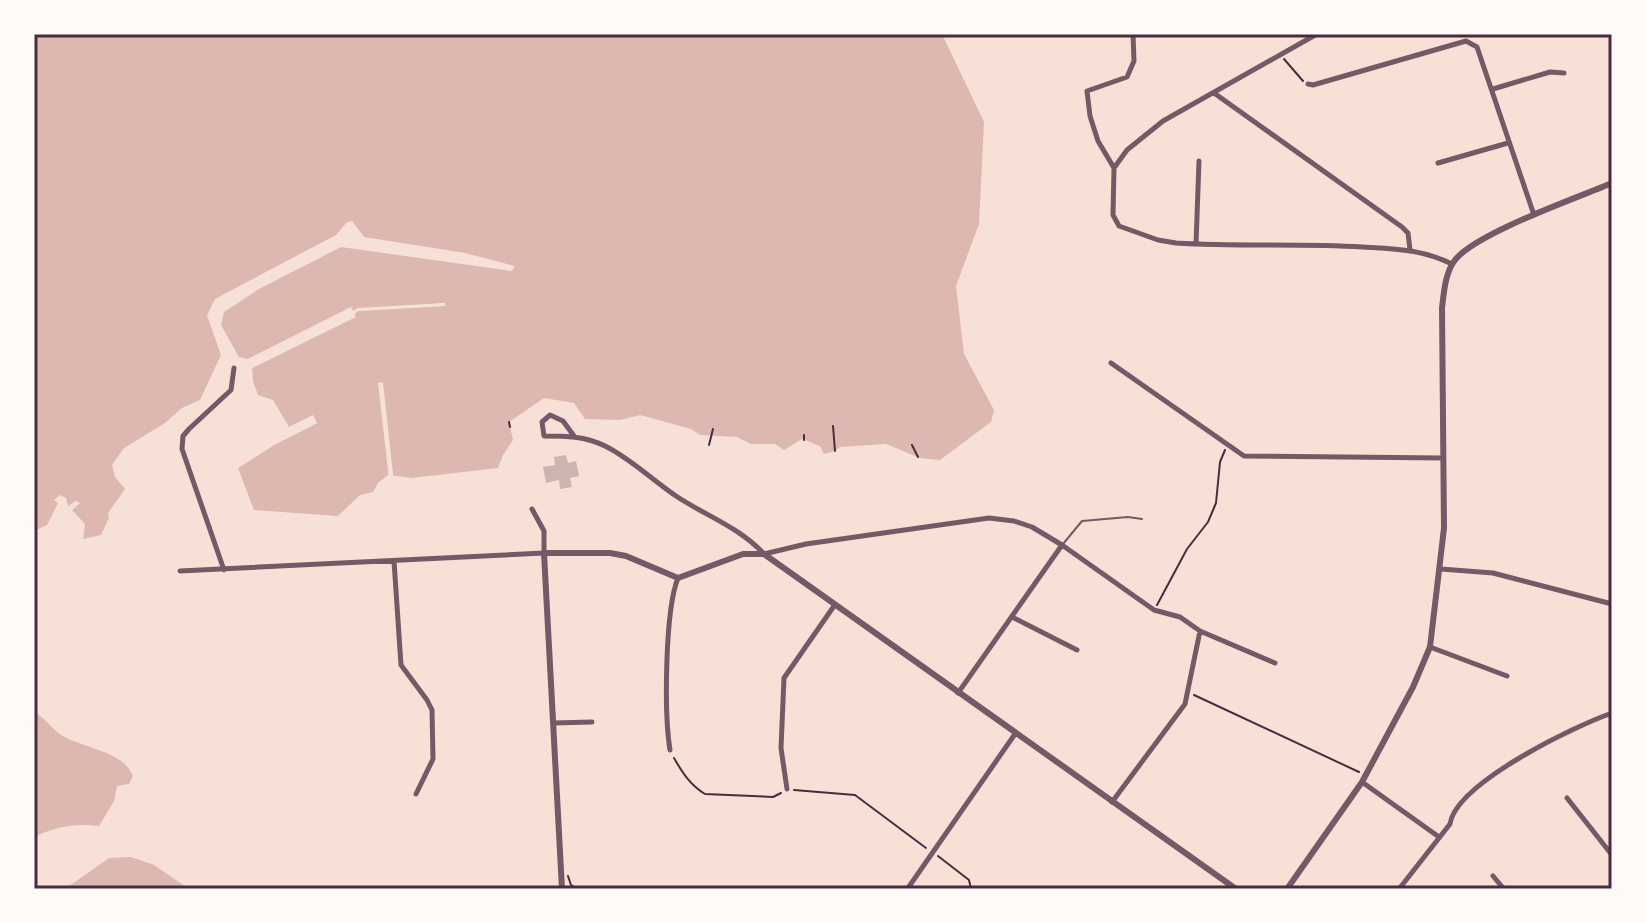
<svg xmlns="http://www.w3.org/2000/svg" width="1646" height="923" font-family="Mulish,sans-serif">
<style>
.water{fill:#dcb8b0}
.pier{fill:#f7e1d7}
.building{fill:#ccb4b1}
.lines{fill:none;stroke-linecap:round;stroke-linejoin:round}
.path{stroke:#4a2c40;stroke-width:2}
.service{stroke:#755966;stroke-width:2}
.minor{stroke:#755966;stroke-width:5}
.tertiary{stroke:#755966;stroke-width:6}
.neatline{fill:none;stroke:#4a2c40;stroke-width:3}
</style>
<rect width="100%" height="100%" fill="#f7e1d7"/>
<path class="water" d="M 34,34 L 942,34 L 984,122 L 979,224 L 956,286 L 964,354 L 994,410 L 991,422 L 940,460 L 920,458 L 886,444 L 840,447 L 835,451 L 824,454 L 820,446 L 802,439 L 784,450 L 775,444 L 751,444 L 737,437 L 700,435 L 691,429 L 640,415 L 620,420 L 585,419 L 574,403 L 544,398 L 509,422 L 513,440 L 503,455 L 498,468 L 412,478 L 388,475 L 378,483 L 373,492 L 360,495 L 338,516 L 254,510 L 238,468 L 274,445 L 317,423 L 313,416 L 289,427 L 273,400 L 258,395 L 253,381 L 252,368 L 355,317 L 354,313 L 358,311 L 445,305 L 445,303 L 358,308 L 353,311 L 351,308 L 248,359 L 239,357 L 221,325 L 224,312 L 259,289 L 341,247 L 512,271 L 515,266 L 465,253 L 364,237 L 352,221 L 347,222 L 336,235 L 215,299 L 207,315 L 221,355 L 200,400 L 182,408 L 165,423 L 124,448 L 112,465 L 115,477 L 125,489 L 108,513 L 109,518 L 101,535 L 83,539 L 85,524 L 72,510 L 80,503 L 76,501 L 68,506 L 66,498 L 60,495 L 54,500 L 58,503 L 47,525 L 34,531 Z
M 34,712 C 46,718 52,730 63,736 C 86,749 123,751 133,776 L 129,784 L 117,786 L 114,801 L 99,826 C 74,823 56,827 34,837 Z
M 131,857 L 154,865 L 189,889 L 65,889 L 109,858 Z"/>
<path class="pier" d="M 445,303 L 445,306 L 358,311 L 354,314 L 356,317 L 252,368 L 251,365 L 350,315 L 350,313 L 250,362 L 248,359 L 351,307 L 353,311 Z
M 383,382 L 393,474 L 393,478 L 389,479 L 378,383 Z
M 313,415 L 317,423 L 274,445 L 238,468 L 236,465 L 272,442 L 312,422 L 290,431 L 289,427 Z"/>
<path class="building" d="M 566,455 L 568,463 L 576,461 L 579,476 L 570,478 L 572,487 L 560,489 L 559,480 L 546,483 L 543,467 L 555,465 L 554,457 Z"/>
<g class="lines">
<path class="path" d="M 1284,59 L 1303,81
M 509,422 L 510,427
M 833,426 L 835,451
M 804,435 L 804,440
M 709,445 L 713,429
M 912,445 L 918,457
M 1157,605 L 1187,549 L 1208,522 L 1216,503 L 1220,462 L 1225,450
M 1194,695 L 1359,772
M 674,758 C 682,772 690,785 705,794 L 773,797 L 781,793
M 794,790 L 855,795 L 926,848
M 938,856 L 969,880 L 971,889
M 568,876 L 571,885 L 578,889"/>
<path class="service" d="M 1063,544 L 1082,521 L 1128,517 L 1142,519"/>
<path class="minor" d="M 1133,34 L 1134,61 L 1127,77 L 1087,91 L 1090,116 L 1098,141 L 1114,168 L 1113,215 L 1119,226 L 1158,240 L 1176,243 C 1238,247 1300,243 1362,247 C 1396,249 1421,249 1452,264
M 1308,84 L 1313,85 L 1466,41 L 1477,47 L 1534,215
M 1493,89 L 1550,72 L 1564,73
M 1214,93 L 1402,227 L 1408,233 L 1410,250
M 1438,163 L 1508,143
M 1114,168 L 1127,150 L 1163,121 L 1317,34
M 1196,244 L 1199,161
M 1111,363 L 1244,456 L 1443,458
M 574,436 L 563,421 L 550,415 L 542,422 L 544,436 C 565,436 585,436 605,446 C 630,458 652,480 676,496 C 706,516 739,527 764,554 L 806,544 L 989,518 L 1014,521 L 1032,527 L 1062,545 L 1154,610 L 1180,617 L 1200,631 L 1275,663
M 394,561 L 401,665 L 427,700 L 432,710 L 433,759 L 416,794
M 1441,569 L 1493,573 L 1612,604
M 224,570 L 182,449 L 183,436 L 189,429 L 231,390 L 234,368
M 180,571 L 544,553 L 544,531 L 532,509
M 1012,617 L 1077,650
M 1430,647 L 1507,676
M 958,693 L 1062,545
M 554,723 L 592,722
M 670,750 C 664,713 665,610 678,578
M 1362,782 L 1439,837
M 787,789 L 781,748 L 784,678 L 834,606
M 1567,798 L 1612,855
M 1112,802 L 1185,704 L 1200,631
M 1493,876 L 1504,889
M 908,888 L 1015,734
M 1399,889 L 1450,824 C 1456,783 1575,726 1612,713"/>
<path class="tertiary" d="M 562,889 L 544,553 L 610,553 L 626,556 L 678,578 L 743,554 L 764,554 L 1236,889
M 1287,889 L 1362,782 L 1413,687 L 1430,647 L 1444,528 L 1442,308 C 1444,292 1445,273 1455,260 C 1476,233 1577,198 1612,183"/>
</g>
<rect width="1646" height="923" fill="none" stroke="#fffaf5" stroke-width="72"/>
<rect x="36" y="36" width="1574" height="851" class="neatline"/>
</svg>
